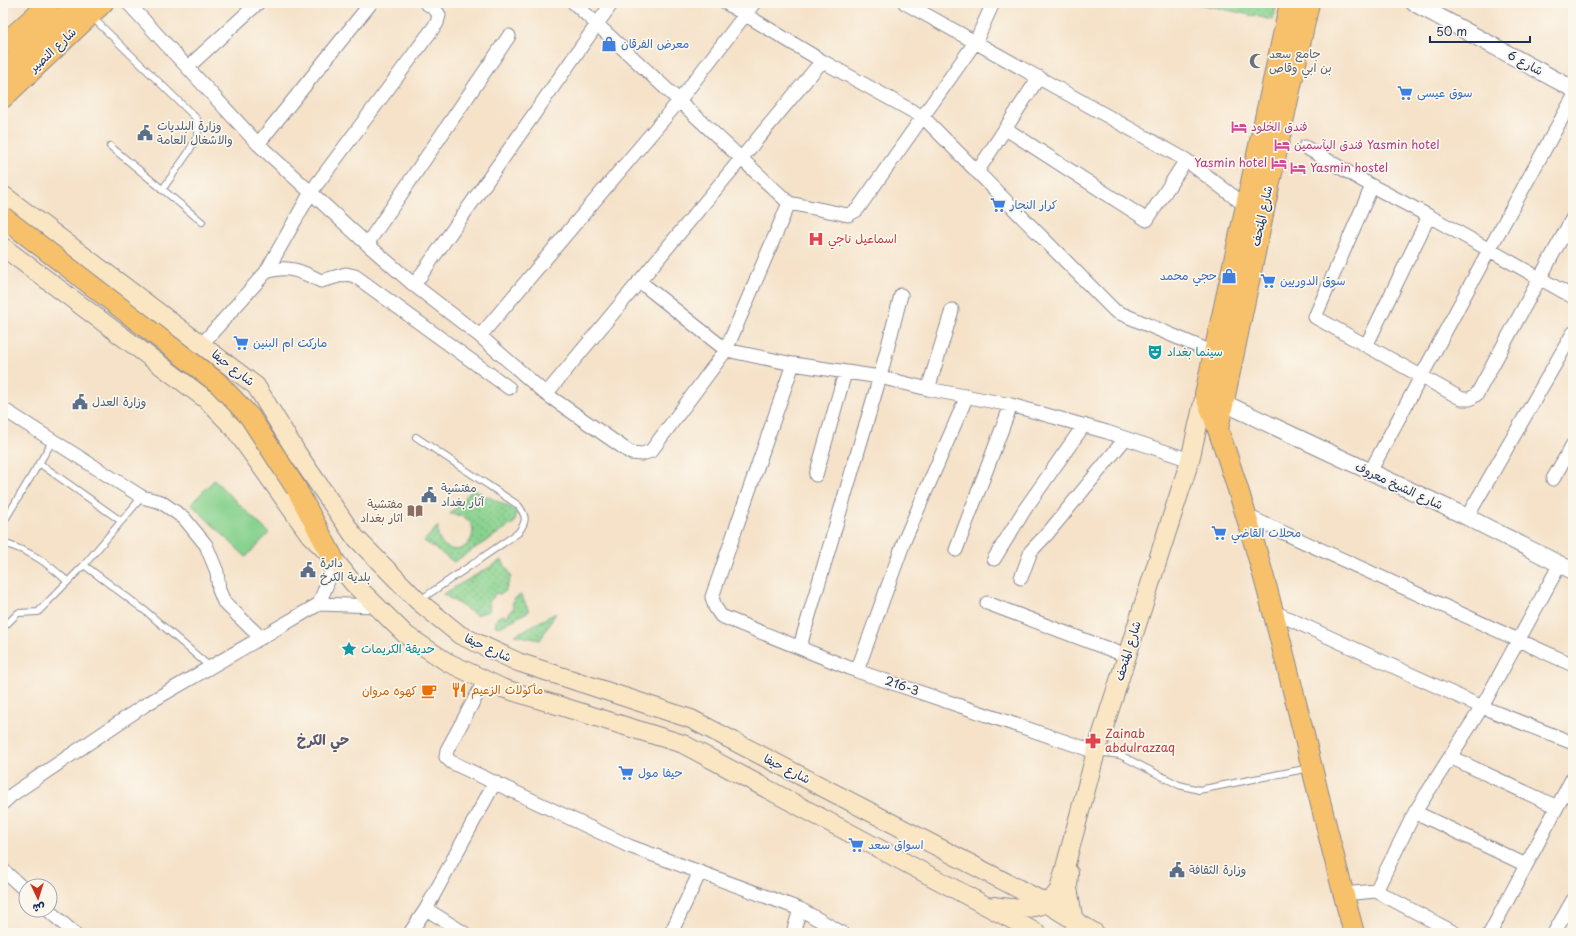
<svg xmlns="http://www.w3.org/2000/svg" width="1576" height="936" font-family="'Playpen Sans','Playpen Sans Arabic',sans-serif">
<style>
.grass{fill:url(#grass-dots);stroke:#528076}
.pitch{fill:#88d28e;stroke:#528076}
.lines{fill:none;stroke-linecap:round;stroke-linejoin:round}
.service-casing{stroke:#888894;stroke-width:8}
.minor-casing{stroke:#888894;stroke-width:15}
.tertiary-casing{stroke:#888894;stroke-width:18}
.secondary-casing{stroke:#888894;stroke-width:20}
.primary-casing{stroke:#888894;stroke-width:22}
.service{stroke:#fff;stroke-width:6}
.minor{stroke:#fff;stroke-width:13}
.tertiary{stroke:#fff;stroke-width:16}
.secondary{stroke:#fbe6c4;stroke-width:18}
.primary{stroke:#f6c16b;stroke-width:20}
.primary-bridge-casing{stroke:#888894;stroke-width:22;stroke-linecap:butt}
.primary-bridge{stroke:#f6c16b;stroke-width:20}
.labels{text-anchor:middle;stroke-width:3.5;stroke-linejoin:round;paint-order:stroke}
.shop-label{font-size:12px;fill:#366cbe;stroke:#fbf7ec;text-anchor:start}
.street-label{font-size:12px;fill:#1b2f5e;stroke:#fbf7ec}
.worship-label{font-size:12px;fill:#5b616d;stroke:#fbf7ec;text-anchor:start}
.service-label{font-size:12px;fill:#4e5e75;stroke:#fbf7ec;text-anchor:start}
.hotel-label{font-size:12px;fill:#b23c85;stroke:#fbf7ec;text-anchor:start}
.health-label{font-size:12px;fill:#be3a42;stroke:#fbf7ec;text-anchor:start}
.culture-label{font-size:12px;fill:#0d838f;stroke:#fbf7ec;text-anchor:start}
.education-label{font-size:12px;fill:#785e54;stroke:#fbf7ec;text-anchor:end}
.food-label{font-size:12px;fill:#c56008;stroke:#fbf7ec;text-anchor:start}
.quarter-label{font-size:14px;font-weight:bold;fill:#5c576f;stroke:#fbf7ec}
</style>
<defs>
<pattern id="grass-dots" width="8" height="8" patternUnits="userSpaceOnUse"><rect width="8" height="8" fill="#88d28e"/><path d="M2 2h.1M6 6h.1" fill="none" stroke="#6eab77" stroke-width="1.8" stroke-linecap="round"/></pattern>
</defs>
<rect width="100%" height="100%" fill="#fbf7ec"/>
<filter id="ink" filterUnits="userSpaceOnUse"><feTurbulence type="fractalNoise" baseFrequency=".025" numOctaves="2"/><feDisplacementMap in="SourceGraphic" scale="8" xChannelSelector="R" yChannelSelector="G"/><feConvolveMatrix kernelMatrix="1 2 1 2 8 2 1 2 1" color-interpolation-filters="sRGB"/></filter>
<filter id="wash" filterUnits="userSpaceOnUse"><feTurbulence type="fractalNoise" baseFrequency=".012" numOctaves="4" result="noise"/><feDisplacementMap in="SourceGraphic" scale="16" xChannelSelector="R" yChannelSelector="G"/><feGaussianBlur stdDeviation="0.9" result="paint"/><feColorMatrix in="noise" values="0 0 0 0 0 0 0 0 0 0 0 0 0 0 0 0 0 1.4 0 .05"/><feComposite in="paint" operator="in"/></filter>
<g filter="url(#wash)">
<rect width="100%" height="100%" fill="#f5e2c9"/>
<path class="grass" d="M 1195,3 L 1277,3 L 1273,20 Z
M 473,489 L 513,509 L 516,513 L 515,522 L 454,562 L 424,541 L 438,526 C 437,534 438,541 445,546 C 469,563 491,516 450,514 Z
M 502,560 L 511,576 L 505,592 L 500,594 L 495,593 L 493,598 L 488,601 L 490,606 L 489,611 L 476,615 L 443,594 Z
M 521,595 L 529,611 L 500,627 L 495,626 L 497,618 L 502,615 L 508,617 L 510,611 L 514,608 L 512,604 L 514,599 Z
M 556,613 L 540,640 L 515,635 Z"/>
<path class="pitch" d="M 214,480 L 269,533 L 246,557 L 191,504 Z"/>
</g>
<g filter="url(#ink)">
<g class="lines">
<defs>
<path id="service" d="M 91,16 L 197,119 L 198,134 L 188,153 L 162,190
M 110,146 L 202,222
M 416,437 L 518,505 C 527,517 527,521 518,533 L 420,600
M 39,463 L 121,521
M 3,523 L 52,442
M 3,543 C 32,552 45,561 67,581
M 84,565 L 148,613 L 210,667
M 3,628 L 18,613 L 38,612 L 84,565 L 142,497
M 1097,752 L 1120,755 L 1179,785 L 1199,790 L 1310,768"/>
<path id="minor" d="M 128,3 L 258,144 L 367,244 L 414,285 L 480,336 L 546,394 L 631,453 L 642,454 L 651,451 L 726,350 L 789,203
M 574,3 L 789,203 L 848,215 L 857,210 L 976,41 L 993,3
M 726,3 L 822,61 L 923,117 L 1115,311 L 1214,353
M 905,3 L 1186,160 L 1246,206
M 188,67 L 258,3
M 1006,129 L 1147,220 L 1186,160
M 258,144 L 371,3
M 1305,147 L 1372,186 L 1429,216 L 1573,297
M 977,172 L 1039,77
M 1372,186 L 1315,317 L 1462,399 L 1470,399 L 1477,394 L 1573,217
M 367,244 L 509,36
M 266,272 C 287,264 303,272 321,281 L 346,274 L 355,276 L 509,388
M 639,281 L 726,350 L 793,364 L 880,377 L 928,389 L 1011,405 L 1107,432 L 1190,460
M 414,285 L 612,3
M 480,336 L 679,101 L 754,3
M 202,344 L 266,272 L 311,192 L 437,23 L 439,15 L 435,9 L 426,3
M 1367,344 L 1429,216
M 793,364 L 712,597 L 715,607 L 721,616 L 857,671 L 1096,752
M 928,389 L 952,310
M 546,394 L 822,61
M 3,409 L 142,497 L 161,502 L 184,518 L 206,545 L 217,572 L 219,590 L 224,602 L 261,638
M 1370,472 L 1489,250 L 1573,98
M 816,475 L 845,373
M 1553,479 L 1573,444
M 1245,515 L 1573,665
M 1467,517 L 1573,333
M 956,550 L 1011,405
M 994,559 L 1025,509 L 1084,425
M 1021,578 L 1031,551 L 1048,533 L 1125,439
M 987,603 L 1127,656
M 319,604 L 330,576 L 333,558
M 1272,611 L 1482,707 L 1573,743
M 800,646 L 880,377 L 901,295
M 857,671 L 905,539 L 967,396
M 485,680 L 447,750 L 446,757 L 451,762 L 629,846 L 800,909 L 842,933
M 1450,757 L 1557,807
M 3,803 L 13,794 L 145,705 L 319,604 L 376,606
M 1415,812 L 1526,865
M 3,870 L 26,891
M 1376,891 L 1415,812 L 1482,707 L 1560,564
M 1343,894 L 1376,891 L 1455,933
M 426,909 L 464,933
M 48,910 L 74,933
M 410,933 L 426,909 L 495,782
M 671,933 L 700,872
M 793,933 L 800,909
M 1490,933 L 1573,777
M 1554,933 L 1573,900"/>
<path id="tertiary" d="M 1414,3 L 1573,89
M 1224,403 L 1467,517 L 1573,571"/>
<path id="secondary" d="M 3,195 L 256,386 L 297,453 L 354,536 L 418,601 L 460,635 L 518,662 L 691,719 L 1046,903 L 1095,933
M 3,247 L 207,400 L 233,427 L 310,535 L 333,558 L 353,583 L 406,635 L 447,662 L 502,688 L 683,744 L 1037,933
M 1069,873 L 1068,888 L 1075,927
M 994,906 C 1017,909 1045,913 1059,890 L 1096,752 L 1190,460 L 1205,394"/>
<path id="primary" d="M 1290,3 L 1205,394 C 1271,567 1305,755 1354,933
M 3,45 L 49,3
M 3,72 L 78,3
M 3,98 L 103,3
M 1218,429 L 1265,205 L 1309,3
M 296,488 L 333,558"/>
</defs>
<use href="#service" class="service-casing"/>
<use href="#minor" class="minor-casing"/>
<use href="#tertiary" class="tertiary-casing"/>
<use href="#secondary" class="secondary-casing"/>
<use href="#primary" class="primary-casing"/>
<use href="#service" class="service"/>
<use href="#minor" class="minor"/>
<use href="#tertiary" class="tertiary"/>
<use href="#secondary" class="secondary"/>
<use href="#primary" class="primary"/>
<defs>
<path id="primary-bridge" d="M 3,217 L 218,383 L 250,417 L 296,488"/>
</defs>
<use href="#primary-bridge" class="primary-bridge-casing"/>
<use href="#primary-bridge" class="primary-bridge"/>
</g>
</g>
<defs>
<symbol id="shop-bare" viewBox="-9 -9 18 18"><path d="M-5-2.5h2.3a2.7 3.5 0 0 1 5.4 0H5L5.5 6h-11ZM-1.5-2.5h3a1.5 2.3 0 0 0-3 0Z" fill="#3f7fe0" stroke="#fbf7ec" stroke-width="2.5" paint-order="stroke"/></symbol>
<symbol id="mosque-bare" viewBox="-9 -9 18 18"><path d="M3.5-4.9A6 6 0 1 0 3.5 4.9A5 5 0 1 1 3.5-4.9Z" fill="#6b7280" stroke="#fbf7ec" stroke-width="2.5" paint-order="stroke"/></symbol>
<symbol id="supermarket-bare" viewBox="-9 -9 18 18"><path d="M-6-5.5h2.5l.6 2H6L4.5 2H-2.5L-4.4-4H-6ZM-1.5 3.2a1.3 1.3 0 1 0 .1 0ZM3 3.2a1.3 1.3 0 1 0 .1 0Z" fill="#3f7fe0" stroke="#fbf7ec" stroke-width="2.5" paint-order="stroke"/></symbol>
<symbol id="hotel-bare" viewBox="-9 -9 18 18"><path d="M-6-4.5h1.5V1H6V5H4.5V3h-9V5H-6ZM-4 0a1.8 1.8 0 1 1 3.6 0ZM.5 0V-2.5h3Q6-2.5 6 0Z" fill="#d1479c" stroke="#fbf7ec" stroke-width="2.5" paint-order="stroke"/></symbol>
<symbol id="civic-bare" viewBox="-9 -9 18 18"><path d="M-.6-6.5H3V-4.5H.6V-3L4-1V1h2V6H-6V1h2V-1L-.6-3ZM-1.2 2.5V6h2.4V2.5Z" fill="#5c6f8a" stroke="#fbf7ec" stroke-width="2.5" paint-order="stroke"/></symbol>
<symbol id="hospital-bare" viewBox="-9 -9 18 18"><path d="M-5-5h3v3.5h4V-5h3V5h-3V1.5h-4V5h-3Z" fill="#e0444e" stroke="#fbf7ec" stroke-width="2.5" paint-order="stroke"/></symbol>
<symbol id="theatre-bare" viewBox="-9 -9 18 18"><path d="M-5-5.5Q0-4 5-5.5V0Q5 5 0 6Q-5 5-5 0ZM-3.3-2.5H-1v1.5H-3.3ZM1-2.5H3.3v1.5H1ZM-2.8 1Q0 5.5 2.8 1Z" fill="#0f9aa8" stroke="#fbf7ec" stroke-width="2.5" paint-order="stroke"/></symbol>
<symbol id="library-bare" viewBox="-9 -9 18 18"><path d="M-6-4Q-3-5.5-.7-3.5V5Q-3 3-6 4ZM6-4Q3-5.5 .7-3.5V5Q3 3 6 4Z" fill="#8d6e63" stroke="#fbf7ec" stroke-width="2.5" paint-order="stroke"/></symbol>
<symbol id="sight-bare" viewBox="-9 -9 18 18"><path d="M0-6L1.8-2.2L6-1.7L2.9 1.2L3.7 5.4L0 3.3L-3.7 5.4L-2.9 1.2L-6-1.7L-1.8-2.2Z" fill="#0f9aa8" stroke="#fbf7ec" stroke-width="2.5" paint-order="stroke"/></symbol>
<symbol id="restaurant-bare" viewBox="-9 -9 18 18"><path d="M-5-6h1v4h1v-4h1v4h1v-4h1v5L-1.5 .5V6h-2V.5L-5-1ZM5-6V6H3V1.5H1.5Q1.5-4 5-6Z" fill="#e8710a" stroke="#fbf7ec" stroke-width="2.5" paint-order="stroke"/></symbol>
<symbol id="cafe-bare" viewBox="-9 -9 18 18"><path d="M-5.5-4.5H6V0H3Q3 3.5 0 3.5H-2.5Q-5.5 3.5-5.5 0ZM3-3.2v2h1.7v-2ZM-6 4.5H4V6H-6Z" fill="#e8710a" stroke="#fbf7ec" stroke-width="2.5" paint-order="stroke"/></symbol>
<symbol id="pharmacy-bare" viewBox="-9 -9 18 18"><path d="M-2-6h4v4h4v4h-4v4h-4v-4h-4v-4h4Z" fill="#e0444e" stroke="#fbf7ec" stroke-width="2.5" paint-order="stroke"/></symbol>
</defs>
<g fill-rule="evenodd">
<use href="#shop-bare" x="598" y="33" width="22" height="22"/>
<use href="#mosque-bare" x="1246" y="50" width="22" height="22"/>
<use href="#supermarket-bare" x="1394" y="82" width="22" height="22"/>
<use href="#hotel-bare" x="1228" y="116" width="22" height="22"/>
<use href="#civic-bare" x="134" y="122" width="22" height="22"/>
<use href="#hotel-bare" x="1271" y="134" width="22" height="22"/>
<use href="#hotel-bare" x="1268" y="152" width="22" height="22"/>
<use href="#hotel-bare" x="1287" y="157" width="22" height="22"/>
<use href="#supermarket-bare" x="987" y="194" width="22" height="22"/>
<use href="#hospital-bare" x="805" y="228" width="22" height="22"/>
<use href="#shop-bare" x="1218" y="265" width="22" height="22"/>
<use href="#supermarket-bare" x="1257" y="270" width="22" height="22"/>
<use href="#supermarket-bare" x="230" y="332" width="22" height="22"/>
<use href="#theatre-bare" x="1144" y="341" width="22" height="22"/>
<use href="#civic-bare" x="69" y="391" width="22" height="22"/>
<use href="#civic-bare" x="418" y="484" width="22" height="22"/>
<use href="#library-bare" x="404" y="500" width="22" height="22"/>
<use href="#supermarket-bare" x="1208" y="522" width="22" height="22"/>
<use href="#civic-bare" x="297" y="559" width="22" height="22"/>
<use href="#sight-bare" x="338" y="638" width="22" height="22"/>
<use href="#restaurant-bare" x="448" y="679" width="22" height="22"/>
<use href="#cafe-bare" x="418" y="680" width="22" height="22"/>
<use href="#pharmacy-bare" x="1082" y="730" width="22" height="22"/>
<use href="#supermarket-bare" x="615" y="762" width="22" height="22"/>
<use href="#supermarket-bare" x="845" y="834" width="22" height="22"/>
<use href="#civic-bare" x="1166" y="859" width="22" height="22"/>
</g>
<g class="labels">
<g class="shop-label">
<text x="621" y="48">معرض الفرقان</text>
<text x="1417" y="97">سوق عيسى</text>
<text x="1010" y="209">كرار النجار</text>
<text x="1217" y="280" text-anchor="end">حجي محمد</text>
<text x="1280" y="285">سوق الدوريين</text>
<text x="253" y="347">ماركت ام البنين</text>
<text x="1231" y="537">محلات القاضي</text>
<text x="638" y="777">حيفا مول</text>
<text x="868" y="849">اسواق سعد</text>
</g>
<g class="street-label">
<text transform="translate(53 50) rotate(-43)" y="4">شارع النصیر</text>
<text transform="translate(1525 63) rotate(28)" y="4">شارع 6</text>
<text transform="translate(1262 216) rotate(-78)" y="4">شارع المتحف</text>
<text transform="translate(233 368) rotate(38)" y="4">شارع حيفا</text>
<text transform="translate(1399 486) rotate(25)" y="4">شارع الشيخ معروف</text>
<text transform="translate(488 648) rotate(25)" y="4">شارع حيفا</text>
<text transform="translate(1128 651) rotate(-73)" y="4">شارع المتحف</text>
<text transform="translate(902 686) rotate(19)" y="4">216-3</text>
<text transform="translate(787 769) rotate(27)" y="4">شارع حيفا</text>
</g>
<g class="worship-label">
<text x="1269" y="58">جامع سعد<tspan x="1269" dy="14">بن ابي وقاص</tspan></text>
</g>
<g class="service-label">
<text x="157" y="130">وزارة البلديات<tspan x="157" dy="14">والاشغال العامة</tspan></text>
<text x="92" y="406">وزارة العدل</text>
<text x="441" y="492">مفتشية<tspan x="441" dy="14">آثار بغداد</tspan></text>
<text x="320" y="567">دائرة<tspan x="320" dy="14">بلدية الكرخ</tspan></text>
<text x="1189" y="874">وزارة الثقافة</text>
</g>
<g class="hotel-label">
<text x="1251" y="131">فندق الخلود</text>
<text x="1294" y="149">فندق اليآسمين Yasmin hotel</text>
<text x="1267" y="167" text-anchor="end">Yasmin hotel</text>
<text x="1310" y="172">Yasmin hostel</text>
</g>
<g class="health-label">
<text x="828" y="243">اسماعيل ناجي</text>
<text x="1105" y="738">Zainab<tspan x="1105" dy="14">abdulrazzaq</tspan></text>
</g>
<g class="culture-label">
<text x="1167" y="356">سينما بغداد</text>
<text x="361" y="653">حديقة الكريمات</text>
</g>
<g class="education-label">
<text x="403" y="508">مفتشية<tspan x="403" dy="14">اثار بغداد</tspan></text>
</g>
<g class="food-label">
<text x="471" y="694">مأكولات الزعيم</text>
<text x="417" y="695" text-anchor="end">كهوه مروان</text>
</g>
<g class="quarter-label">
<text x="323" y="745">حي الكرخ</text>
</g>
</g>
<rect width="1576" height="936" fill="none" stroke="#fbf7ec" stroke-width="16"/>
<g transform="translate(38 898) rotate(176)"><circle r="19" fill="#fbf7ec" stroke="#a1a7b3"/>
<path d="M0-3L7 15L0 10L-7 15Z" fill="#c8321e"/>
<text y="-6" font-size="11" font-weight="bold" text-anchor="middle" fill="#1b2f5e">ش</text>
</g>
<path d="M1430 36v6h100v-6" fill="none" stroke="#1b2f5e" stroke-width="2"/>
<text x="1436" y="36" font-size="12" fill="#1b2f5e" stroke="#fbf7ec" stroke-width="3" paint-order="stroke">50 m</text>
</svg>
